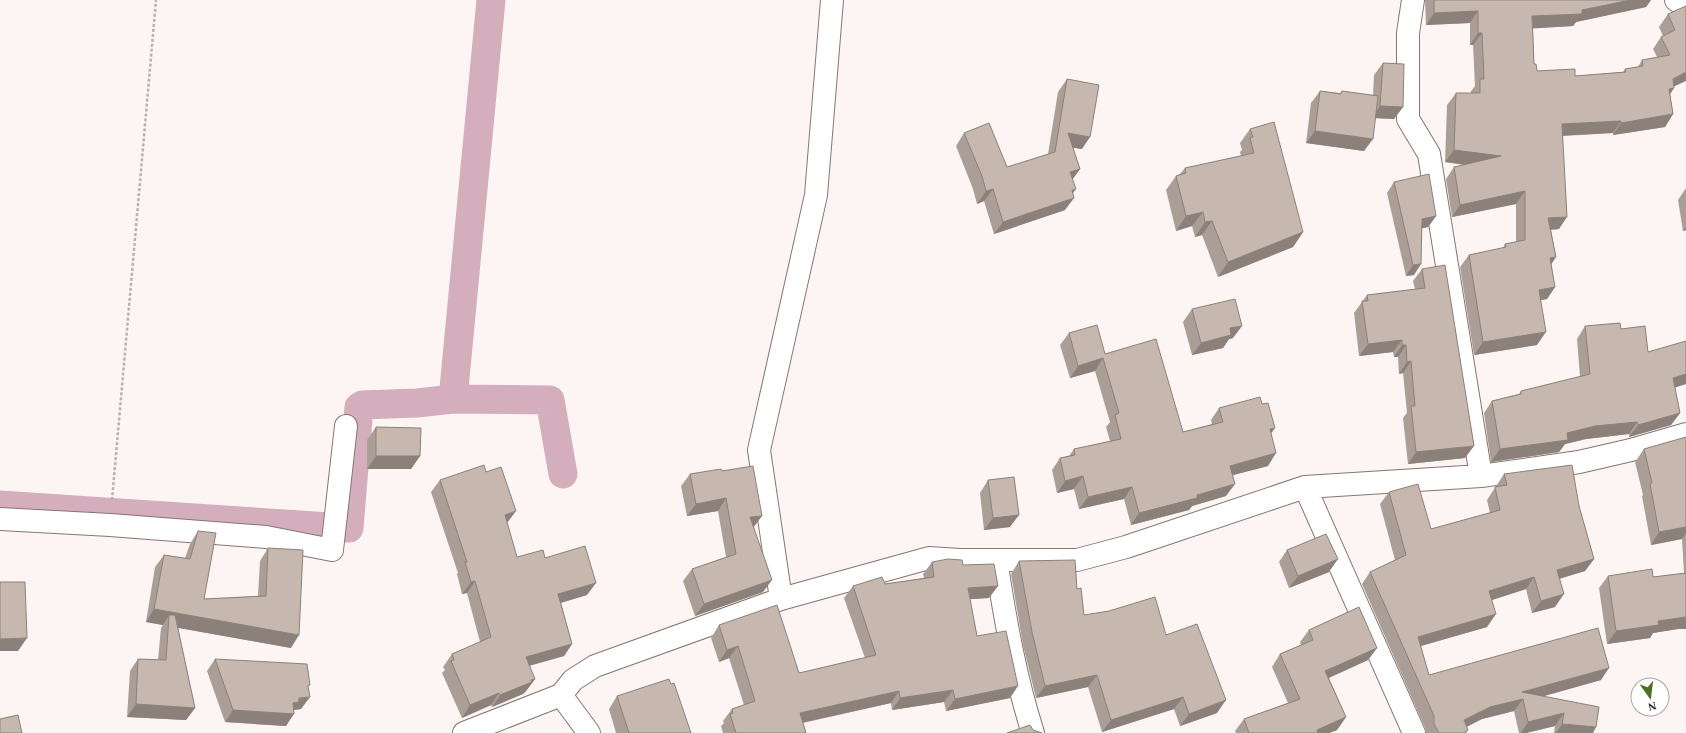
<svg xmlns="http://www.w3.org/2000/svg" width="1686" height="733" font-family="Georgia,serif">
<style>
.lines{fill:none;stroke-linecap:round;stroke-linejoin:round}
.canal{stroke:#d4aebd;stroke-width:29}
.street-casing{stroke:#867572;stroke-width:24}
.path{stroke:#b9b1b0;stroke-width:2.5;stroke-dasharray:3 2;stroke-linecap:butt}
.street{stroke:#fff;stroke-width:22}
.wall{fill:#ab9e96}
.shaded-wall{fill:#8b817a}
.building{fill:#c7b8af;stroke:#8b817a}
</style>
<rect width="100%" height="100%" fill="#fdf5f4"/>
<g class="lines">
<path class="canal" d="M 453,399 L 491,0
M 0,505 L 330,527
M 343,528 L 349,528 L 359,407 L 362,405 L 417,403 L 453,399 L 550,400 L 563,474"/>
<defs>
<path id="street" d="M 1413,0 L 1408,33 L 1408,119 L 1429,154 L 1481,476
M 1676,0 L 1686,7
M 1305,487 L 1414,733
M 0,519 L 110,525 L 266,537 L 332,550 L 346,426
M 996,560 C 1005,618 1015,677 1033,733
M 781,599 L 759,450 L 816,195 L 832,0
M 561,695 L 589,733
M 464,733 L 561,695 L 573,680 L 595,666 L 781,599 L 929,558 L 960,560 L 1077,560 L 1126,547 L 1305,487 L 1481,476 L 1579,462 L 1631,450 L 1686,434"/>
</defs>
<use href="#street" class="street-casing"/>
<path class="path" d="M 112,500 L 156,0"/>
<use href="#street" class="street"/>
</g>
<path class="wall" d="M 1425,0 L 1651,0 L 1646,7 L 1576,22 L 1573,26 L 1533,28 L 1534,64 L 1537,71 L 1575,76 L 1623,72 L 1625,69 L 1638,67 L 1642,60 L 1657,57 L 1653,49 L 1661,37 L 1663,36 L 1659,27 L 1668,14 L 1686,6 L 1674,86 L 1674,88 L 1670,94 L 1673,114 L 1665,127 L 1613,135 L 1613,133 L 1563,136 L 1559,229 L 1551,230 L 1556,257 L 1551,264 L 1555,287 L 1547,299 L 1541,300 L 1537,345 L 1474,355 L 1460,267 L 1469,255 L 1503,248 L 1505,244 L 1516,242 L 1516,204 L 1452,217 L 1446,179 L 1454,167 L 1464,165 L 1445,162 L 1447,105 L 1456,93 L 1471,93 L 1471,91 L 1475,86 L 1473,45 L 1470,45 L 1470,23 L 1426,25 Z
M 1383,63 L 1403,107 L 1394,119 L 1375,118 L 1364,151 L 1306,143 L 1311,103 L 1320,91 L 1340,93 L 1342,91 L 1373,95 L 1374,75 Z
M 1067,79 L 1082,149 L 1073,148 L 1080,169 L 1073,179 L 1073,193 L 1065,210 L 994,234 L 984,201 L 977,204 L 973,189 L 956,146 L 964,133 L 1007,167 L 1048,154 L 1058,92 Z
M 1250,129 L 1303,232 L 1293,247 L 1218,277 L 1202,235 L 1195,237 L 1192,226 L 1176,231 L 1166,190 L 1176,176 L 1180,174 L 1185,168 L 1241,156 L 1240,152 L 1242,150 L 1240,143 Z
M 1394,182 L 1436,216 L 1428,227 L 1422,228 L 1414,275 L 1406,276 L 1387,193 Z
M 1686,188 L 1686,230 L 1683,231 L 1678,200 Z
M 1422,269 L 1465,458 L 1408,464 L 1403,418 L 1407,413 L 1403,373 L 1399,374 L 1398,357 L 1394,357 L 1393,352 L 1359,356 L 1354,313 L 1367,295 L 1415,289 L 1413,281 Z
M 1192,309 L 1233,338 L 1229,339 L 1223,348 L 1192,355 L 1183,322 Z
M 1585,326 L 1621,329 L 1648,352 L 1686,341 L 1686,384 L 1675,387 L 1680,413 L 1671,425 L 1629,437 L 1629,434 L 1586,439 L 1565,444 L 1559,452 L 1491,462 L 1484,413 L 1492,401 L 1519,394 L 1521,391 L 1580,377 L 1577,339 Z
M 1069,333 L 1105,354 L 1183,432 L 1212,424 L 1211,420 L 1219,408 L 1262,404 L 1271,434 L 1268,466 L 1233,475 L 1226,496 L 1192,506 L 1189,510 L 1131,525 L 1124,499 L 1079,509 L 1074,489 L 1057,493 L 1052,470 L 1060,458 L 1069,456 L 1074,449 L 1110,441 L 1106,427 L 1110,422 L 1095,371 L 1070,378 L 1060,345 Z
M 376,427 L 420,456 L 411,469 L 367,469 L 367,440 Z
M 1686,437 L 1686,629 L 1678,629 L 1653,633 L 1650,638 L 1607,644 L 1599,588 L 1608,576 L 1653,577 L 1684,573 L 1682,539 L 1651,545 L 1642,496 L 1643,495 L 1635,462 L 1644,449 Z
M 722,471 L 754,527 L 763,592 L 695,616 L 683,581 L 692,569 L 726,557 L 718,511 L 687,516 L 681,486 L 690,474 Z
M 1504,474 L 1579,506 L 1594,559 L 1585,571 L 1559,579 L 1555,607 L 1532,613 L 1526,589 L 1491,600 L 1487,627 L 1421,646 L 1429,675 L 1601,680 L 1543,696 L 1593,733 L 1554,733 L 1555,726 L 1526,733 L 1519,733 L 1514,711 L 1482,719 L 1467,727 L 1468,730 L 1466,733 L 1426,733 L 1425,728 L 1362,584 L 1370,572 L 1395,560 L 1380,504 L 1389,492 L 1431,529 L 1490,513 L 1487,500 Z
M 440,480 L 507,523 L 517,557 L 545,558 L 587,595 L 561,603 L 572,644 L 564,656 L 529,666 L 535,679 L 526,691 L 523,694 L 492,707 L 491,705 L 462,718 L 442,673 L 445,670 L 443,667 L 452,654 L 480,642 L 467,593 L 462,594 L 457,574 L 458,573 L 431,492 Z
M 988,480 L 1010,527 L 984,530 L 980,493 Z
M 198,531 L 204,599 L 258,596 L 260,561 L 268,548 L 291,648 L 178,628 L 195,708 L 186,720 L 127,717 L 130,671 L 138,659 L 158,660 L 161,628 L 163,625 L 146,622 L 155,567 L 164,555 L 185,558 L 190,544 Z
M 1287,550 L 1329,572 L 1289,588 L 1279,562 Z
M 1019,561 L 1077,589 L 1084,615 L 1166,635 L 1217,713 L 1180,726 L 1174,709 L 1102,732 L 1088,687 L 1036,698 L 1023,645 L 1011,574 Z
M 932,562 L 963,565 L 989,598 L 970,599 L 977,636 L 1010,698 L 946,711 L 944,702 L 892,710 L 891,703 L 803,723 L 806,733 L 723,733 L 721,726 L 724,723 L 723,721 L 732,709 L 744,705 L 729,658 L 719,662 L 711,638 L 719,625 L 799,673 L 865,658 L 844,598 L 853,586 L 885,584 L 924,578 L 923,574 Z
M 1309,630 L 1377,648 L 1368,660 L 1329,678 L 1346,717 L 1337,730 L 1329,733 L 1236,733 L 1235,731 L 1244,719 L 1288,703 L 1272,667 L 1280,654 L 1301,645 L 1300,642 Z
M 215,659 L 308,687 L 301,709 L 294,710 L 286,726 L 225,722 L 207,671 Z
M 617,696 L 691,733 L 616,733 L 609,709 Z"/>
<path class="shaded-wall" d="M 1631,0 L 1651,0 L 1646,7 L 1576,22 L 1573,26 L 1523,29 L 1532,16 L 1582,10 Z
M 1478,11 L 1470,23 L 1426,25 L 1434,13 Z
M 1478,33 L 1482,33 L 1473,45 L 1470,45 Z
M 1686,72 L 1686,81 L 1664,91 L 1673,79 Z
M 1674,88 L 1666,100 L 1669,89 Z
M 1380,106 L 1403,107 L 1394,119 L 1372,118 Z
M 1673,114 L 1665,127 L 1613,135 L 1621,123 Z
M 1621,121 L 1613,133 L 1554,136 L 1562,124 Z
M 1315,131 L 1373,139 L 1364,151 L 1306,143 Z
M 1068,133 L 1090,137 L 1082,149 L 1059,145 Z
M 1454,150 L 1501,156 L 1492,168 L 1445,162 Z
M 1080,169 L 1071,181 L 1070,172 Z
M 993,189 L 984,201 L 977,204 L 986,191 Z
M 1076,189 L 1068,200 L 1074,198 L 1065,210 L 994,234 L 1003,222 Z
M 1525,191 L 1516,204 L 1452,217 L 1460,205 Z
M 1203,212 L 1192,226 L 1176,231 L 1186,216 Z
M 1436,216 L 1428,227 L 1415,230 L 1422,219 Z
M 1567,217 L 1559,229 L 1540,230 L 1548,218 Z
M 1212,221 L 1202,235 L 1195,237 L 1205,222 Z
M 1686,227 L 1686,230 L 1683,231 Z
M 1303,232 L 1293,247 L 1218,277 L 1228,262 Z
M 1556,257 L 1548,269 L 1550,258 Z
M 1421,264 L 1414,275 L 1406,276 L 1413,265 Z
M 1555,287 L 1547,299 L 1531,302 L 1539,290 Z
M 1242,326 L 1233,338 L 1229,339 L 1223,348 L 1192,355 L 1201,343 L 1230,328 Z
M 1546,332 L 1537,345 L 1474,355 L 1483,342 Z
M 1402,340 L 1393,352 L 1359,356 L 1368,344 Z
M 1402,345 L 1406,345 L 1398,357 L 1394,357 Z
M 1103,358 L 1095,371 L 1070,378 L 1078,366 Z
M 1411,361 L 1403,373 L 1399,374 L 1407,362 Z
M 1686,374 L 1686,384 L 1664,391 L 1673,378 Z
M 1680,413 L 1671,425 L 1629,437 L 1638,425 Z
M 1637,422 L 1629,434 L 1586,439 L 1565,444 L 1559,452 L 1491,462 L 1500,449 L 1595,426 Z
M 1275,428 L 1266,440 L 1270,429 Z
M 1474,446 L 1465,458 L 1408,464 L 1416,452 Z
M 1276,453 L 1268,466 L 1222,478 L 1230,466 Z
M 376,456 L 420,456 L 411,469 L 367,469 Z
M 1083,476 L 1074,489 L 1057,493 L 1065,481 Z
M 1235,484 L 1226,496 L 1192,506 L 1189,510 L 1131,525 L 1139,513 L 1197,495 Z
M 1132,487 L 1124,499 L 1079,509 L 1088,497 Z
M 726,498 L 718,511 L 687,516 L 696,504 Z
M 516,511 L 507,523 L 505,515 Z
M 1019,515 L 1010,527 L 984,530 L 993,518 Z
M 762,516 L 753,528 L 750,517 Z
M 1686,527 L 1686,533 L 1682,539 L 1651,545 L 1659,532 Z
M 1338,559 L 1329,572 L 1289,588 L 1298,576 Z
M 1594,559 L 1585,571 L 1548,582 L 1557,570 Z
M 1534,577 L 1526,589 L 1480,604 L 1489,591 Z
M 772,580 L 763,592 L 695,616 L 704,604 Z
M 475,581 L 467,593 L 462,594 L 471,582 Z
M 596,583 L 587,595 L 549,606 L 558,594 Z
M 998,586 L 989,598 L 959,600 L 968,588 Z
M 1564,594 L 1555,607 L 1532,613 L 1541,601 Z
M 154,609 L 299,635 L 291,648 L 169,626 L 169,615 L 163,625 L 146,622 Z
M 1496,614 L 1487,627 L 1410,649 L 1418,637 Z
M 1686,617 L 1686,629 L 1678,629 L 1653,633 L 1650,638 L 1607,644 L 1616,631 L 1658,621 Z
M 27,638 L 18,651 L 0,651 L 0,639 Z
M 572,644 L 564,656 L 517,669 L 526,657 Z
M 738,646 L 729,658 L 719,662 L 727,650 Z
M 1377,648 L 1368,660 L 1317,683 L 1325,671 Z
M 1609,668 L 1601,680 L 1523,702 L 1523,699 L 1514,711 L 1482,719 L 1455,732 L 1464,720 L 1522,692 Z
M 1097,675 L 1088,687 L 1036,698 L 1045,686 Z
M 535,679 L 526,691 L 523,694 L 492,707 L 500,695 Z
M 1018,686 L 1010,698 L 946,711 L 955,699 Z
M 953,690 L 944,702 L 892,710 L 900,698 Z
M 899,691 L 891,703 L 791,725 L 800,713 Z
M 499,693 L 491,705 L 462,718 L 470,705 Z
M 310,697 L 301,709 L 294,710 L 294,714 L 286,726 L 225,722 L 233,710 Z
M 1183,697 L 1174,709 L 1102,732 L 1111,720 Z
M 1226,700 L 1217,713 L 1180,726 L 1189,714 Z
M 136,704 L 195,708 L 186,720 L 127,717 Z
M 1564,713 L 1555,726 L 1526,733 L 1521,733 L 1528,722 Z
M 1346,717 L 1337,730 L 1329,733 L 1314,733 L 1317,730 Z
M 1562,724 L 1596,727 L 1593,733 L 1556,733 Z"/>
<path class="building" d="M 1434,0 L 1631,0 L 1582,10 L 1582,14 L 1532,16 L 1534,64 L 1536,64 L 1537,71 L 1575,69 L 1575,76 L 1626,72 L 1625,69 L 1643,66 L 1642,60 L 1670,55 L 1661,37 L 1675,30 L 1668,14 L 1686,6 L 1686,72 L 1673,79 L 1674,88 L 1669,89 L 1673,114 L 1621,123 L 1621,121 L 1562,124 L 1567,217 L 1548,218 L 1556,257 L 1550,258 L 1555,287 L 1539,290 L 1546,332 L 1483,342 L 1469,255 L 1506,247 L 1505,244 L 1525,240 L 1525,191 L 1460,205 L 1454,167 L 1501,156 L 1454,150 L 1456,93 L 1480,93 L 1480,79 L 1484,79 L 1482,33 L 1478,33 L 1478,11 L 1434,13 Z
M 1383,63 L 1404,64 L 1403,107 L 1380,106 Z
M 1067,79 L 1099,85 L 1090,137 L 1068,133 L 1080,169 L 1070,172 L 1076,189 L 1072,190 L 1074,198 L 1003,222 L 993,189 L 986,191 L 982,176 L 964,133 L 989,123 L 1007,167 L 1055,152 Z
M 1320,91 L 1341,94 L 1342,91 L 1378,96 L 1373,139 L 1315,131 Z
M 1274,122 L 1303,232 L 1228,262 L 1212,221 L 1205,222 L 1203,212 L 1186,216 L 1176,176 L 1186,173 L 1185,168 L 1254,153 L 1250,138 L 1253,137 L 1250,129 Z
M 1429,174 L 1436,216 L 1422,219 L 1421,264 L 1413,265 L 1394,182 Z
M 1445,265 L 1474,446 L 1416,452 L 1411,406 L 1415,406 L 1411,361 L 1407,362 L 1406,345 L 1402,345 L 1402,340 L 1368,344 L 1362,301 L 1368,301 L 1367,295 L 1425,288 L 1422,269 Z
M 1235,299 L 1242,326 L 1230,328 L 1231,335 L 1201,343 L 1192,309 Z
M 1620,323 L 1621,329 L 1645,326 L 1648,352 L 1686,341 L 1686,374 L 1673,378 L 1680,413 L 1638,425 L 1637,422 L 1595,426 L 1567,433 L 1568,440 L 1500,449 L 1492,401 L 1521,394 L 1521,391 L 1590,374 L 1585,326 Z
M 1097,325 L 1105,354 L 1156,339 L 1183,432 L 1223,422 L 1219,408 L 1260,397 L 1262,404 L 1268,403 L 1275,428 L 1270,429 L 1276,453 L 1230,466 L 1235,484 L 1197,495 L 1197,498 L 1139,513 L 1132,487 L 1088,497 L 1083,476 L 1065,481 L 1060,458 L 1075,455 L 1074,449 L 1121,439 L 1115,415 L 1119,413 L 1103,358 L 1078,366 L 1069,333 Z
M 376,427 L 421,428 L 420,456 L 376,456 Z
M 1686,437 L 1686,527 L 1659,532 L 1650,484 L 1652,483 L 1644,449 Z
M 484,465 L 486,472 L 501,467 L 516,511 L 505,515 L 517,557 L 543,550 L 545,558 L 585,546 L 596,583 L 558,594 L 572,644 L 526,657 L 535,679 L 531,680 L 532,682 L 500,695 L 499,693 L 470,705 L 451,661 L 454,660 L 452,654 L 491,637 L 475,581 L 471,582 L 465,562 L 467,562 L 440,480 Z
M 1572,465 L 1579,506 L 1594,559 L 1557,570 L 1564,594 L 1541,601 L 1534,577 L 1489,591 L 1496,614 L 1418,637 L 1429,675 L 1598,628 L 1609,668 L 1522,692 L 1599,707 L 1596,727 L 1562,724 L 1564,713 L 1528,722 L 1523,699 L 1490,707 L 1464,720 L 1468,730 L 1465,732 L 1465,733 L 1439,733 L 1434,724 L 1434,716 L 1370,572 L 1406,555 L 1389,492 L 1418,484 L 1431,529 L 1500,510 L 1495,487 L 1507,485 L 1504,474 Z
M 753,466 L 762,516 L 750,517 L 772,580 L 704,604 L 692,569 L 736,554 L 726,498 L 696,504 L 690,474 L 721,469 L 722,471 Z
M 1014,477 L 1019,515 L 993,518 L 988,480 Z
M 198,531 L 216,533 L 204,599 L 266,596 L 268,548 L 303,550 L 299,635 L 154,609 L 164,555 L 190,559 Z
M 1326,534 L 1338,559 L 1298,576 L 1287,550 Z
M 948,559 L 962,560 L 963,565 L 994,564 L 998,586 L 968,588 L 977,636 L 1006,631 L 1018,686 L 955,699 L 953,690 L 900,698 L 899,691 L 800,713 L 806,733 L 736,733 L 730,714 L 733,713 L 732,709 L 755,701 L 738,646 L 727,650 L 719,625 L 777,605 L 799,673 L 876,655 L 853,586 L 882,577 L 885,584 L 934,577 L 932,562 Z
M 1075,560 L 1077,589 L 1081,588 L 1084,615 L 1109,611 L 1155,597 L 1166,635 L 1197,624 L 1226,700 L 1189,714 L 1183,697 L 1111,720 L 1097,675 L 1045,686 L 1032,632 L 1019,561 Z
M 1652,569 L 1653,577 L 1686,573 L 1686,617 L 1658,621 L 1659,625 L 1616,631 L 1608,576 Z
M 0,582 L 25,582 L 27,638 L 0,639 Z
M 1359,607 L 1377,648 L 1325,671 L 1346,717 L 1317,730 L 1318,733 L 1249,733 L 1244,719 L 1300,699 L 1280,654 L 1313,640 L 1309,630 Z
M 169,615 L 175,615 L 195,708 L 136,704 L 138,659 L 166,660 Z
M 215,659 L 307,664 L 310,685 L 308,686 L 310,697 L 299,698 L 299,702 L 293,703 L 294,714 L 233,710 Z
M 669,679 L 671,684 L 674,683 L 691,733 L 629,733 L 617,696 Z
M 18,715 L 22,733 L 0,733 L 0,719 Z
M 1030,725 L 1033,730 L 1042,733 L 1007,733 Z"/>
<g transform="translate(1650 697) rotate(166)"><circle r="19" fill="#ffffff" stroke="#aba8a7"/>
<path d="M0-3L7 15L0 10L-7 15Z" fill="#4d6e25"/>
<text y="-6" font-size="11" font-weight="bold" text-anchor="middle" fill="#2c2524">N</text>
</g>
</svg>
